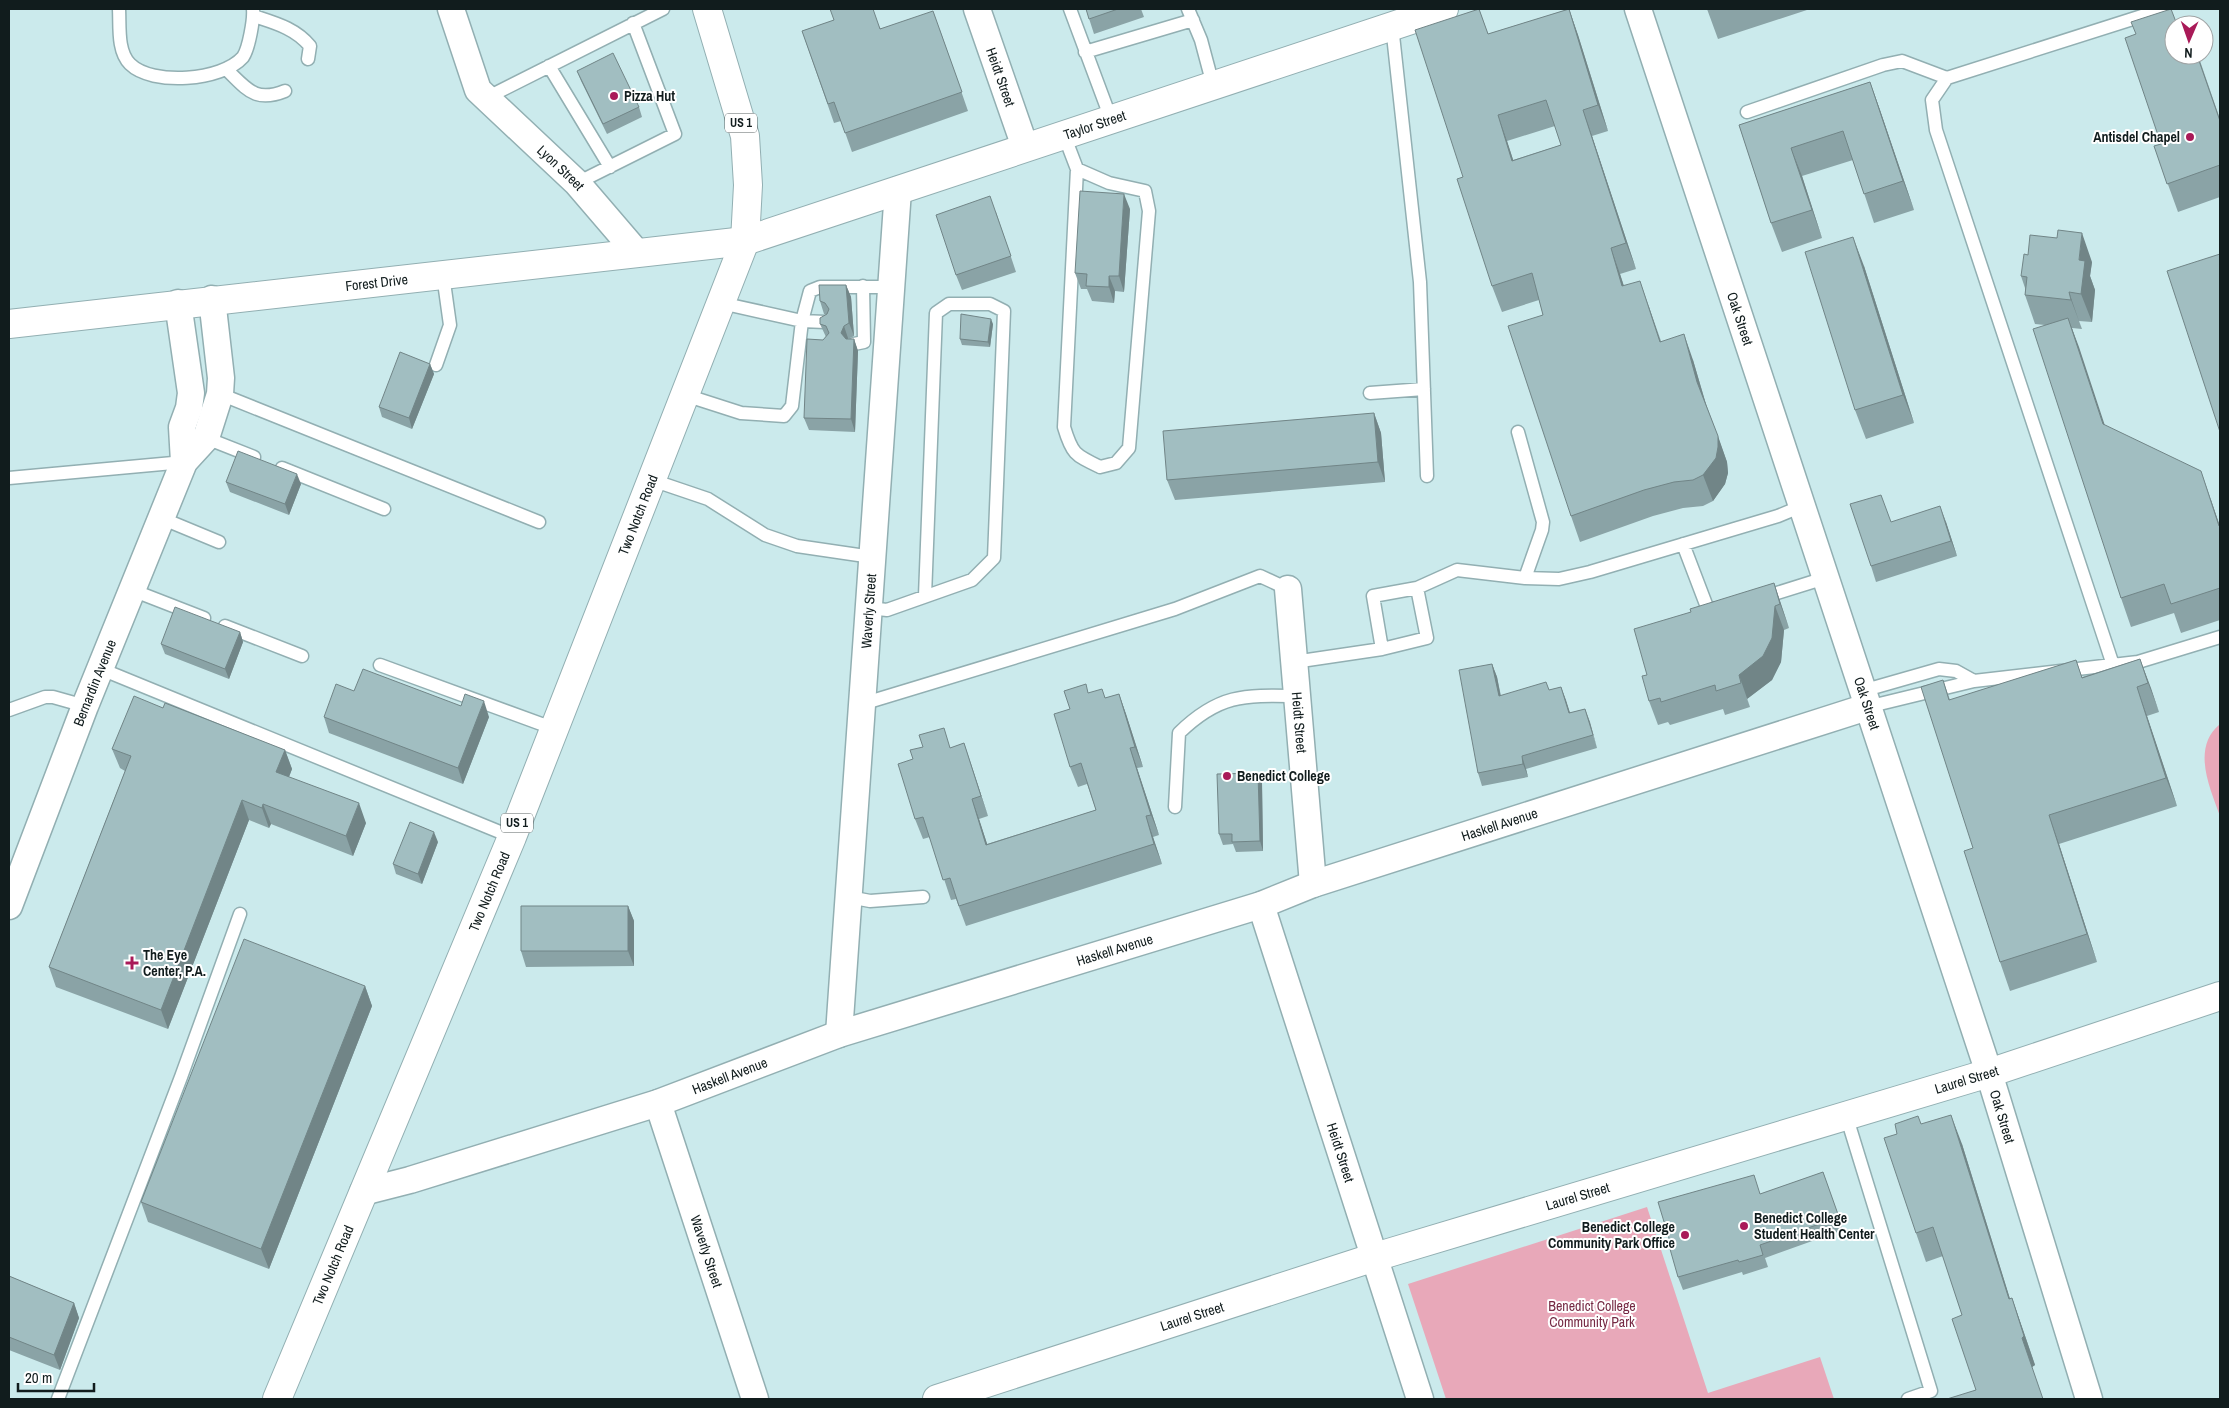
<svg xmlns="http://www.w3.org/2000/svg" width="2229" height="1408" font-family="'Archivo Narrow',sans-serif">
<style>
.park{fill:#e8a8b9}
.lines{fill:none;stroke-linecap:round;stroke-linejoin:round}
.service-casing{stroke:#92afb2;stroke-width:15}
.minor-casing{stroke:#92afb2;stroke-width:29}
.tertiary-casing{stroke:#92afb2;stroke-width:30}
.secondary-casing{stroke:#92afb2;stroke-width:30}
.primary-casing{stroke:#92afb2;stroke-width:30}
.service{stroke:#fff;stroke-width:12}
.minor{stroke:#fff;stroke-width:26}
.tertiary{stroke:#fff;stroke-width:28}
.secondary{stroke:#fff;stroke-width:28}
.primary{stroke:#fff;stroke-width:28}
.wall{fill:#8aa3a6;fill-rule:evenodd}
.shaded-wall{fill:#718587}
.building{fill:#a1bec1;stroke:#718587;fill-rule:evenodd}
.poi-dot{fill:#a91a58;stroke:#fff;stroke-width:2}
.labels{text-anchor:middle;stroke-width:4;stroke-linejoin:round;paint-order:stroke}
.shield{fill:#fff;stroke:#586061;stroke-width:1}
.shield-label{font-size:12px;font-weight:bold;fill:#111c1d}
.street-label{font-size:14px;fill:#111c1d;stroke:#fff}
.poi-label{font-size:14px;font-weight:bold;fill:#111c1d;stroke:#fff;text-anchor:start}
.park-label{font-size:14px;fill:#752943;stroke:#fff}
</style>
<rect width="100%" height="100%" fill="#cbeaec"/>
<path class="park" d="M 2220,724 L 2220,816 C 2210,788 2191,748 2220,724 Z
M 1647,1207 L 1708,1393 L 1820,1357 L 1834,1399 L 1446,1399 L 1408,1284 Z"/>
<g class="lines">
<defs>
<path id="service" d="M 119,9 C 120,26 117,51 130,64 C 152,86 222,81 243,57 C 249,48 254,19 253,9
M 1070,9 L 1111,119
M 1188,9 L 1201,40 L 1213,85
M 254,16 C 275,23 295,28 310,46 L 308,59
M 1392,26 L 1420,282 L 1427,476
M 1085,52 L 1193,20
M 549,66 L 610,167
M 227,70 C 247,89 255,103 285,91
M 486,98 L 663,9
M 1747,112 L 1883,65 L 1902,61 L 1947,78
M 1064,135 L 1077,169 L 1109,183 L 1145,191 L 1149,211 L 1129,448 L 1116,463 L 1100,467 C 1075,455 1072,454 1064,427 L 1077,169
M 577,183 L 675,134 L 633,23
M 825,322 L 802,321 L 810,291 L 820,287 L 891,287
M 854,344 L 864,342 L 863,286
M 436,365 L 450,325 L 443,275
M 1370,393 L 1424,389
M 220,394 L 539,522
M 685,395 L 741,413 L 784,416 L 792,406 L 802,321 L 721,303
M 1518,432 L 1543,522 L 1542,530 L 1525,578
M 206,438 L 254,457
M 282,468 L 384,509
M 9,478 L 184,462
M 652,480 L 708,499 L 765,535 L 797,546 L 872,557
M 161,518 L 219,542
M 1683,544 L 1707,607 L 1720,611
M 1417,588 L 1457,570 L 1525,578 L 1559,579 L 1590,572 L 1778,516 L 1802,506
M 132,590 L 204,618
M 1761,598 L 1825,578
M 869,608 L 887,610 L 972,580 L 994,558 L 1004,311 L 990,304 L 949,304 L 936,313 L 925,596
M 225,626 L 302,656
M 1294,662 L 1382,649 L 1427,638 L 1417,588 L 1373,596 L 1382,649
M 380,665 L 555,729
M 2113,665 L 1936,130 L 1932,100 L 1947,78 L 2164,9
M 101,669 L 512,837
M 1862,691 L 1939,669 L 1956,671 L 1974,681
M 862,704 L 1175,609 L 1260,576 L 1288,589
M 1867,707 L 1974,681 L 2138,662 L 2220,637
M 9,710 L 45,697 L 53,697 L 85,706
M 1175,807 L 1179,733 C 1219,694 1244,695 1297,696
M 849,897 L 870,901 L 923,897
M 1846,1115 L 1931,1391 L 1908,1399
M 58,1399 L 181,1077 L 240,914"/>
<g id="minor">
<path id="s1" d="M 451,9 L 478,90 L 577,183 L 637,253"/>
<path id="s2" d="M 977,9 L 1025,147"/>
<path id="s3" d="M 1638,9 L 1989,1073 L 2089,1399"/>
<path d="M 178,303 L 191,393 L 189,408 L 182,427 L 184,462"/>
<path id="s4" d="M 1288,589 L 1313,884"/>
<path id="s5" d="M 1261,905 L 1420,1399"/>
<path id="s6" d="M 9,906 L 85,706 L 184,462 L 206,438 L 220,394 L 221,378 L 212,299"/>
<path id="s7" d="M 839,1034 L 898,190"/>
<path id="s8" d="M 658,1103 L 755,1399"/>
<path id="s9" d="M 363,1192 L 410,1180 L 658,1103 L 839,1034 L 1261,905 L 1313,884 L 1867,707"/>
</g>
<g id="tertiary">
<path id="s10" d="M 937,1399 L 1375,1257 L 1989,1073 L 2220,996"/>
</g>
<g id="secondary">
<path id="s11" d="M 9,324 L 745,241 L 1444,9"/>
</g>
<g id="primary">
<path id="s12" d="M 277,1399 L 512,837 L 745,241 L 748,185 L 745,136 L 707,9"/>
</g>
</defs>
<use href="#service" class="service-casing"/>
<use href="#minor" class="minor-casing"/>
<use href="#tertiary" class="tertiary-casing"/>
<use href="#secondary" class="secondary-casing"/>
<use href="#primary" class="primary-casing"/>
<use href="#service" class="service"/>
<use href="#minor" class="minor"/>
<use href="#tertiary" class="tertiary"/>
<use href="#secondary" class="secondary"/>
<use href="#primary" class="primary"/>
</g>
<path class="wall" d="M 867,9 L 881,29 L 940,30 L 968,111 L 852,152 L 841,121 L 834,123 L 802,31 Z
M 1086,9 L 1141,9 L 1144,17 L 1094,34 Z
M 1479,9 L 1488,34 L 1569,9 L 1578,35 L 1608,131 L 1592,136 L 1636,269 L 1620,274 L 1624,286 L 1649,307 L 1661,341 L 1693,360 L 1706,404 L 1727,462 L 1728,473 L 1725,484 L 1713,501 L 1703,506 L 1683,508 L 1653,516 L 1580,542 L 1571,516 L 1543,315 L 1539,300 L 1502,312 L 1492,286 L 1463,177 ZM 1555,126 L 1561,145 L 1513,160 L 1507,141 Z
M 1707,9 L 1810,9 L 1718,39 Z
M 2176,22 L 2198,55 L 2220,119 L 2220,197 L 2178,212 L 2154,146 L 2161,144 Z
M 577,71 L 639,107 L 642,117 L 607,134 L 581,81 Z
M 1870,82 L 1880,110 L 1914,210 L 1874,223 L 1853,160 L 1802,176 L 1822,238 L 1782,252 L 1771,223 L 1739,125 Z
M 1130,209 L 1124,292 L 1115,291 L 1114,303 L 1092,301 L 1087,289 L 1081,289 L 1075,273 Z
M 996,212 L 1016,272 L 962,290 L 956,275 Z
M 2092,262 L 2090,276 L 2095,290 L 2092,322 L 2079,321 L 2082,329 L 2072,328 L 2104,425 L 2211,500 L 2220,526 L 2220,620 L 2181,633 L 2174,613 L 2131,627 L 2121,598 L 2045,325 L 2035,324 L 2025,295 L 2025,288 L 2021,276 Z
M 1864,266 L 1914,423 L 1866,439 L 1855,410 Z
M 846,285 L 851,297 L 854,336 L 848,339 L 854,339 L 858,351 L 855,432 L 809,430 L 804,418 L 823,340 L 826,337 L 820,324 L 827,315 L 824,314 L 820,301 Z
M 993,324 L 990,347 L 962,345 L 960,339 Z
M 430,364 L 434,374 L 412,429 L 382,417 L 379,407 Z
M 1374,413 L 1381,433 L 1385,482 L 1175,500 L 1167,480 Z
M 226,482 L 301,484 L 289,515 L 230,492 Z
M 1891,522 L 1946,522 L 1957,556 L 1876,582 L 1871,566 Z
M 1774,583 L 1789,628 L 1784,630 L 1781,662 L 1772,680 L 1747,699 L 1750,707 L 1725,715 L 1723,709 L 1670,725 L 1668,722 L 1658,725 L 1649,701 L 1647,675 L 1691,612 Z
M 240,632 L 243,642 L 229,679 L 165,654 L 161,644 Z
M 2140,659 L 2159,712 L 2147,716 L 2177,806 L 2059,844 L 2097,962 L 2010,991 L 2000,962 L 1973,848 L 1943,680 L 1950,700 L 2076,660 L 2082,677 Z
M 1492,664 L 1497,677 L 1501,696 L 1549,690 L 1561,687 L 1570,713 L 1585,709 L 1597,748 L 1526,769 L 1528,777 L 1482,786 L 1478,773 Z
M 354,691 L 461,706 L 489,717 L 463,784 L 329,733 L 324,717 Z
M 1089,693 L 1105,698 L 1119,694 L 1126,714 L 1143,767 L 1137,768 L 1159,835 L 1153,837 L 1162,864 L 966,926 L 956,899 L 951,900 L 930,837 L 923,839 L 915,819 L 951,748 L 964,743 L 988,816 L 979,819 L 987,844 L 1096,810 L 1087,784 L 1078,787 L 1070,767 L 1070,709 Z
M 163,708 L 285,750 L 292,769 L 289,777 L 366,823 L 353,856 L 271,824 L 269,828 L 249,820 L 168,1029 L 56,987 L 49,967 L 125,771 L 120,768 L 112,749 Z
M 1258,773 L 1262,783 L 1263,851 L 1236,852 L 1233,844 L 1223,845 L 1219,834 Z
M 438,842 L 422,884 L 396,874 L 393,864 Z
M 628,906 L 634,921 L 634,966 L 526,967 L 521,951 Z
M 365,986 L 372,1006 L 269,1269 L 148,1222 L 141,1202 Z
M 1921,1124 L 1962,1144 L 2010,1299 L 2012,1298 L 2022,1327 L 2035,1365 L 2032,1367 L 1976,1390 L 1962,1315 L 1943,1256 L 1926,1262 L 1916,1233 L 1897,1134 Z
M 1823,1172 L 1843,1230 L 1765,1258 L 1768,1267 L 1743,1275 L 1742,1272 L 1683,1290 L 1678,1277 L 1672,1248 L 1761,1194 Z
M 9,1276 L 74,1303 L 79,1318 L 60,1370 L 9,1350 Z"/>
<path class="shaded-wall" d="M 1569,9 L 1578,35 L 1608,131 L 1598,105 Z
M 1870,82 L 1880,110 L 1914,210 L 1903,181 Z
M 1583,110 L 1592,136 L 1636,269 L 1626,243 Z
M 1498,115 L 1507,141 L 1522,187 L 1512,161 Z
M 1791,148 L 1802,176 L 1822,238 L 1812,210 Z
M 1124,194 L 1130,209 L 1124,292 L 1119,276 Z
M 2082,233 L 2092,262 L 2090,276 L 2095,290 L 2092,322 L 2081,294 L 2079,260 Z
M 1853,237 L 1864,266 L 1914,423 L 1903,395 Z
M 1611,248 L 1620,274 L 1632,312 L 1622,286 Z
M 1109,276 L 1115,291 L 1114,303 L 1109,287 Z
M 1640,281 L 1649,307 L 1669,368 L 1660,342 Z
M 846,285 L 851,297 L 854,336 L 849,323 Z
M 2069,292 L 2079,321 L 2082,329 L 2071,300 Z
M 2068,318 L 2079,347 L 2114,453 L 2103,424 Z
M 991,319 L 993,324 L 990,347 L 988,342 Z
M 844,326 L 848,338 L 846,345 L 841,333 Z
M 1684,334 L 1693,360 L 1707,408 L 1697,382 Z
M 854,339 L 858,351 L 855,432 L 851,419 Z
M 430,364 L 434,374 L 412,429 L 409,418 Z
M 1374,413 L 1381,433 L 1385,482 L 1378,462 Z
M 1718,436 L 1727,462 L 1728,473 L 1725,484 L 1713,501 L 1703,475 Z
M 2201,471 L 2211,500 L 2220,527 L 2220,530 Z
M 297,474 L 301,484 L 289,515 L 285,504 Z
M 1940,506 L 1946,522 L 1957,556 L 1951,541 Z
M 1774,583 L 1789,628 L 1780,604 Z
M 1775,606 L 1784,630 L 1781,662 L 1772,680 L 1747,699 L 1750,707 L 1739,675 Z
M 240,632 L 243,642 L 229,679 L 225,669 Z
M 2140,659 L 2151,688 L 2159,712 L 2148,683 Z
M 1492,664 L 1497,677 L 1503,709 L 1499,696 Z
M 1561,687 L 1566,700 L 1574,726 L 1569,713 Z
M 2137,687 L 2147,716 L 2177,806 L 2166,778 Z
M 1119,694 L 1126,714 L 1143,767 L 1135,747 Z
M 484,701 L 489,717 L 463,784 L 458,768 Z
M 1585,709 L 1590,722 L 1597,748 Z
M 964,743 L 971,764 L 988,816 L 981,796 Z
M 1130,748 L 1137,768 L 1159,835 L 1151,815 Z
M 285,750 L 292,769 L 283,792 L 276,772 Z
M 1522,756 L 1526,769 L 1528,777 L 1523,764 Z
M 1258,773 L 1262,783 L 1263,851 L 1260,841 Z
M 972,799 L 979,819 L 994,865 L 986,845 Z
M 242,800 L 249,820 L 168,1029 L 161,1010 Z
M 359,803 L 366,823 L 353,856 L 346,836 Z
M 263,804 L 271,824 L 269,828 L 262,808 Z
M 2049,815 L 2059,844 L 2097,962 L 2087,934 Z
M 1146,816 L 1162,864 L 1154,844 Z
M 434,832 L 438,842 L 422,884 L 418,874 Z
M 628,906 L 634,921 L 634,966 L 628,951 Z
M 365,986 L 372,1006 L 269,1269 L 261,1249 Z
M 1951,1115 L 1962,1144 L 2019,1328 L 2009,1299 Z
M 2012,1298 L 2022,1327 L 2035,1365 L 2032,1367 L 2043,1399 L 2022,1338 Z
M 74,1303 L 79,1318 L 60,1370 L 54,1355 Z"/>
<path class="building" d="M 830,9 L 873,9 L 880,29 L 933,11 L 962,92 L 845,133 L 834,102 L 828,104 L 802,31 L 834,20 Z
M 1086,9 L 1118,9 L 1089,19 Z
M 1479,9 L 1488,34 L 1569,9 L 1598,105 L 1583,110 L 1626,243 L 1611,248 L 1622,286 L 1640,281 L 1660,342 L 1684,334 L 1697,382 L 1718,436 L 1718,447 L 1716,458 L 1703,475 L 1693,480 L 1674,482 L 1644,490 L 1571,516 L 1508,326 L 1543,315 L 1532,273 L 1492,286 L 1457,179 L 1463,177 L 1415,30 ZM 1546,100 L 1561,145 L 1512,161 L 1498,115 Z
M 2171,9 L 2176,22 L 2185,19 L 2187,25 L 2174,25 L 2174,55 L 2197,55 L 2220,121 L 2220,165 L 2167,184 L 2154,146 L 2161,144 L 2125,38 L 2136,34 L 2131,22 Z
M 613,53 L 639,107 L 603,124 L 577,71 Z
M 1870,82 L 1903,181 L 1864,194 L 1843,131 L 1791,148 L 1812,210 L 1771,223 L 1739,125 Z
M 1080,191 L 1124,194 L 1119,276 L 1109,276 L 1109,287 L 1086,286 L 1087,274 L 1075,273 Z
M 990,196 L 1011,256 L 956,275 L 936,215 Z
M 2058,230 L 2082,233 L 2079,260 L 2085,261 L 2081,294 L 2069,292 L 2071,300 L 2025,295 L 2027,277 L 2021,276 L 2024,254 L 2028,255 L 2030,235 L 2057,238 Z
M 1853,237 L 1903,395 L 1855,410 L 1805,252 Z
M 2220,254 L 2220,432 L 2167,271 Z
M 819,285 L 846,285 L 849,323 L 844,326 L 841,333 L 846,339 L 854,339 L 851,419 L 804,418 L 807,339 L 823,340 L 829,333 L 826,326 L 820,324 L 820,318 L 827,314 L 829,309 L 825,303 L 820,301 Z
M 961,314 L 991,319 L 988,342 L 960,339 Z
M 2068,318 L 2103,424 L 2201,471 L 2219,526 L 2220,526 L 2220,588 L 2171,604 L 2164,584 L 2121,598 L 2033,329 Z
M 400,352 L 430,364 L 409,418 L 379,407 Z
M 1374,413 L 1378,462 L 1167,480 L 1163,431 Z
M 238,451 L 297,474 L 285,504 L 226,482 Z
M 1881,495 L 1891,522 L 1940,506 L 1951,541 L 1871,566 L 1850,504 Z
M 1774,583 L 1780,604 L 1775,606 L 1772,638 L 1763,656 L 1739,675 L 1741,683 L 1716,691 L 1715,685 L 1661,702 L 1660,698 L 1649,701 L 1642,676 L 1647,675 L 1634,629 L 1691,612 L 1690,609 Z
M 175,607 L 240,632 L 225,669 L 161,644 Z
M 2140,659 L 2148,683 L 2137,687 L 2166,778 L 2049,815 L 2087,934 L 2000,962 L 1964,851 L 1973,848 L 1921,687 L 1943,680 L 1949,700 L 2076,660 L 2082,678 Z
M 1492,664 L 1499,696 L 1546,682 L 1549,690 L 1561,687 L 1569,713 L 1585,709 L 1593,735 L 1522,756 L 1523,764 L 1478,773 L 1459,670 Z
M 363,669 L 461,706 L 465,694 L 484,701 L 458,768 L 324,717 L 336,684 L 354,691 Z
M 1086,684 L 1088,693 L 1102,689 L 1105,698 L 1119,694 L 1135,747 L 1130,748 L 1151,815 L 1146,816 L 1154,844 L 959,906 L 950,878 L 943,880 L 923,817 L 915,819 L 898,764 L 913,759 L 910,750 L 923,747 L 919,735 L 944,728 L 950,748 L 964,743 L 981,796 L 972,799 L 986,845 L 1096,810 L 1081,763 L 1070,767 L 1054,714 L 1070,709 L 1064,691 Z
M 134,696 L 163,708 L 165,703 L 285,750 L 276,772 L 359,803 L 346,836 L 263,804 L 262,808 L 242,800 L 161,1010 L 49,967 L 131,756 L 112,749 Z
M 1258,773 L 1260,841 L 1232,842 L 1232,834 L 1219,834 L 1217,774 Z
M 410,822 L 434,832 L 418,874 L 393,864 Z
M 521,906 L 628,906 L 628,951 L 521,951 Z
M 244,939 L 365,986 L 261,1249 L 141,1202 Z
M 1951,1115 L 2009,1299 L 2012,1298 L 2024,1336 L 2022,1338 L 2043,1399 L 1947,1399 L 1976,1390 L 1952,1319 L 1962,1315 L 1933,1227 L 1916,1233 L 1884,1138 L 1897,1134 L 1895,1124 L 1918,1116 L 1921,1124 Z
M 1823,1172 L 1839,1217 L 1760,1245 L 1763,1255 L 1739,1262 L 1738,1260 L 1678,1277 L 1670,1249 L 1672,1248 L 1658,1202 L 1754,1175 L 1760,1194 Z
M 9,1276 L 74,1303 L 54,1355 L 9,1337 Z"/>
<g class="poi-dot">
<circle cx="614" cy="96" r="5"/>
<circle cx="2190" cy="137" r="5"/>
<circle cx="1227" cy="776" r="5"/>
<path d="M129.5 955.5h5v5h5v5h-5v5h-5v-5h-5v-5h5z"/>
<circle cx="1744" cy="1226" r="5"/>
<circle cx="1685" cy="1235" r="5"/>
</g>
<g class="labels">
<g class="shield">
<rect x="725" y="113.5" width="32" height="19" rx="4"/>
<rect x="501" y="813.5" width="32" height="19" rx="4"/>
</g>
<g class="shield-label">
<text x="741" y="127">US 1</text>
<text x="517" y="827">US 1</text>
</g>
<g class="street-label">
<text dy="5" stroke="none"><textPath href="#s2" startOffset="72">Heidt Street</textPath></text>
<text dy="5" stroke="none"><textPath href="#s11" startOffset="1109">Taylor Street</textPath></text>
<text dy="5" stroke="none"><textPath href="#s1" startOffset="199">Lyon Street</textPath></text>
<text dy="5" stroke="none"><textPath href="#s11" startOffset="370">Forest Drive</textPath></text>
<text dy="5" stroke="none"><textPath href="#s3" startOffset="326">Oak Street</textPath></text>
<text dy="5" stroke="none"><textPath href="#s12" startOffset="955">Two Notch Road</textPath></text>
<text dy="5" stroke="none"><textPath href="#s7" startOffset="424">Waverly Street</textPath></text>
<text dy="5" stroke="none"><textPath href="#s6" startOffset="239">Bernardin Avenue</textPath></text>
<text dy="5" stroke="none"><textPath href="#s3" startOffset="731">Oak Street</textPath></text>
<text dy="5" stroke="none"><textPath href="#s4" startOffset="134">Heidt Street</textPath></text>
<text dy="5" stroke="none"><textPath href="#s9" startOffset="1195">Haskell Avenue</textPath></text>
<text dy="5" stroke="none"><textPath href="#s12" startOffset="550">Two Notch Road</textPath></text>
<text dy="5" stroke="none"><textPath href="#s9" startOffset="790">Haskell Avenue</textPath></text>
<text dy="5" stroke="none"><textPath href="#s9" startOffset="385">Haskell Avenue</textPath></text>
<text dy="5" stroke="none"><textPath href="#s10" startOffset="1078">Laurel Street</textPath></text>
<text dy="5" stroke="none"><textPath href="#s3" startOffset="1166">Oak Street</textPath></text>
<text dy="5" stroke="none"><textPath href="#s5" startOffset="260">Heidt Street</textPath></text>
<text dy="5" stroke="none"><textPath href="#s10" startOffset="672">Laurel Street</textPath></text>
<text dy="5" stroke="none"><textPath href="#s8" startOffset="156">Waverly Street</textPath></text>
<text dy="5" stroke="none"><textPath href="#s12" startOffset="145">Two Notch Road</textPath></text>
<text dy="5" stroke="none"><textPath href="#s10" startOffset="268">Laurel Street</textPath></text>
</g>
<g class="poi-label">
<text x="624" y="101">Pizza Hut</text>
<text x="2180" y="142" text-anchor="end">Antisdel Chapel</text>
<text x="1237" y="781">Benedict College</text>
<text x="143" y="960">The Eye<tspan x="143" dy="16">Center, P.A.</tspan></text>
<text x="1754" y="1223">Benedict College<tspan x="1754" dy="16">Student Health Center</tspan></text>
<text x="1675" y="1232" text-anchor="end">Benedict College<tspan x="1675" dy="16">Community Park Office</tspan></text>
</g>
<g class="park-label">
<text x="1592" y="1311">Benedict College<tspan x="1592" dy="16">Community Park</tspan></text>
</g>
</g>
<rect width="2229" height="1408" fill="none" stroke="#111c1d" stroke-width="20"/>
<g transform="translate(2189 40) rotate(182)"><circle r="24" fill="#ffffff" stroke="#a0a4a5"/>
<path d="M0-4L9 19L0 12L-9 19Z" fill="#a91a58"/>
<text y="-8" font-size="14" font-weight="bold" text-anchor="middle" fill="#111c1d">N</text>
</g>
<path d="M18 1383v8h76v-8" fill="none" stroke="#111c1d" stroke-width="2.5"/>
<text x="25" y="1383" font-size="15" fill="#111c1d" stroke="#ffffff" stroke-width="4" paint-order="stroke">20 m</text>
</svg>
